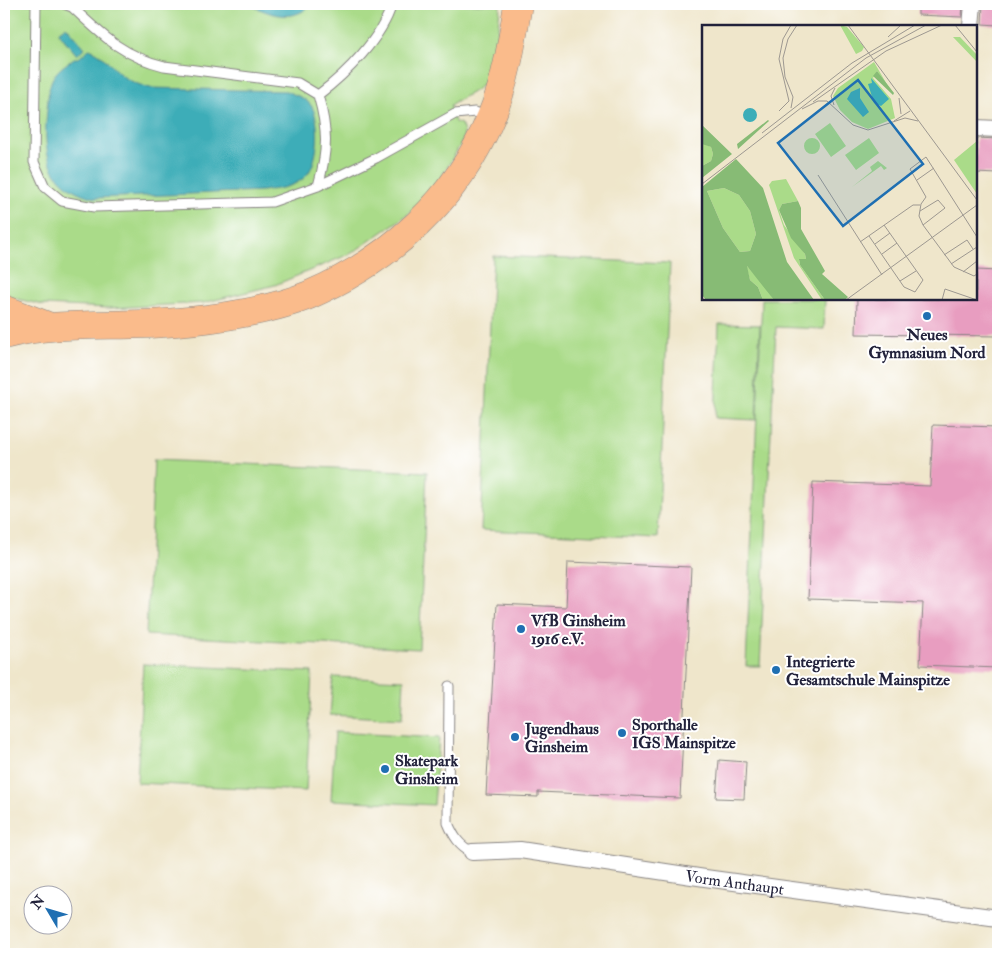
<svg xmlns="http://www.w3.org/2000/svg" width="1002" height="958" font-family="'IM FELL Double Pica',serif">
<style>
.green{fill:#aadb89;stroke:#667e62}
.water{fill:#3cadb8;stroke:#2f687a}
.building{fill:#e89dc0}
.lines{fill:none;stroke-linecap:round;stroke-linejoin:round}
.lane-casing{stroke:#888483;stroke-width:11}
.street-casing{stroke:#888483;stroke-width:18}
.highway-casing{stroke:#888483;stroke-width:29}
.lane{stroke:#fff;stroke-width:9}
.street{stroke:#fff;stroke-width:16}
.highway{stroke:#fabb8b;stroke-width:28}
.poi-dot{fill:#1f6fb2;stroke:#fff;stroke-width:2}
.labels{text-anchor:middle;stroke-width:4;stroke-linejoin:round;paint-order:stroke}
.poi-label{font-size:16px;font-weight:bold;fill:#22223b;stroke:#fff;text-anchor:start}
.street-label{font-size:16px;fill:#22223b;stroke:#fff}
.inset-road{fill:none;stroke:#9d9891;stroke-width:1}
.view{fill:#1f6fb2;fill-opacity:0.15;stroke:#1f6fb2;stroke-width:2.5}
.inset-edge{fill:none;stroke:#22223b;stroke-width:2.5}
</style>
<rect width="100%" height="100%" fill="#fff"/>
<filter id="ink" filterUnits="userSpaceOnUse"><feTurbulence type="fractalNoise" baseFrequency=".02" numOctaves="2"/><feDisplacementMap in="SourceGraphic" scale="10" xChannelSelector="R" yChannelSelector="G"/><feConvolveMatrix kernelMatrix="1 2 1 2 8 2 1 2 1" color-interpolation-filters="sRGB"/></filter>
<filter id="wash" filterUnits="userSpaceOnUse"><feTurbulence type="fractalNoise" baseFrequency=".0096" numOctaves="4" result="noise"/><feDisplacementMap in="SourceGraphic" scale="20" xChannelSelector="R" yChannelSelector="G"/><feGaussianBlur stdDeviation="1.12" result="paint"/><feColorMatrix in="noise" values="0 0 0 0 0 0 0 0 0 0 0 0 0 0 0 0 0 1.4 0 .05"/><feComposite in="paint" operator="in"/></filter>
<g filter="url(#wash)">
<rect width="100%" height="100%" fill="#efe6cb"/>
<path class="green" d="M 4,4 L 500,4 C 499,23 495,74 480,87 C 471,94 459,99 450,106 L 455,122 L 461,124 L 464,132 L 463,140 L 446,170 L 420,206 L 352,253 L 275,285 L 203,303 L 110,308 L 43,305 L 9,297 L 4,294 Z
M 493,256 L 670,263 L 658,538 L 481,530 Z
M 762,299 L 825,299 L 824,329 L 776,327 L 760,666 L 746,666 Z
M 719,324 L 760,325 L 756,420 L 715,418 Z
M 154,460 L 427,472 L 419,649 L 146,635 Z
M 143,664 L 312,672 L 306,791 L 137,783 Z
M 333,677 L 404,680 L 402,719 L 330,715 Z
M 335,732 L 439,738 L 434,805 L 331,800 Z"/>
<path class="water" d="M 248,4 L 312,4 C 292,24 270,14 248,4 Z
M 66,26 L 85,48 L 77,55 L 58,32 Z
M 89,49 C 103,53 109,65 120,74 C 129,81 139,85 150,88 L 286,91 C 295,95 307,98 312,107 C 321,123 319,164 305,177 C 293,188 277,189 262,191 L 95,198 C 47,186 43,154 47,110 C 48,100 48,85 54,76 C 58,69 68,63 74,58 L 79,58 Z"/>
<g id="blocks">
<path class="building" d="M 918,4 L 963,4 L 962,17 L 918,15 Z
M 983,4 L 998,4 L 998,25 L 982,24 Z
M 976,138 L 998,139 L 998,174 L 976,173 Z
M 976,270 L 998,271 L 998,336 L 856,334 L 857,299 L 976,299 Z
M 933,425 L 998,427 L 998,668 L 920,665 L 923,603 L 808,599 L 813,482 L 930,486 Z
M 568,562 L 691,567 L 680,798 L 538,792 L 538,797 L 486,795 L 497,604 L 566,607 Z
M 719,760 L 746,762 L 744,799 L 716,798 Z"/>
</g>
</g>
<g filter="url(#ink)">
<use href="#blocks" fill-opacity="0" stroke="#888483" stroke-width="1"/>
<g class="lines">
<defs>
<path id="lane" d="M 36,4 L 34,162 L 45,187 L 62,201 L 94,207 L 272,202 L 318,186 L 376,158 L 455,114 L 475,112 L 487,116
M 64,4 L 72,7 C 102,35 122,56 164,66 L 298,83 L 318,95 C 328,130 328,151 318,186
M 318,95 C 346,74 382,38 392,4
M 449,686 L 448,823 C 454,837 459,845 472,852"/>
<g id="street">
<path d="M 971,26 L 973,4"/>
<path d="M 976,128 L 998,129"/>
<path id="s1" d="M 472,852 L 520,850 L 705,878 L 998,918"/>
</g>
<path id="highway" d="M 4,309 L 48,326
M 4,335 C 60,320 119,328 177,322 C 216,319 273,310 309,295 C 390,260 457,200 491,117 C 506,82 512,42 518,4"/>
</defs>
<use href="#lane" class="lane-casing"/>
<use href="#street" class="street-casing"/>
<use href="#highway" class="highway-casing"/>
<use href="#lane" class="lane"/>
<use href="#street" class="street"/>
<use href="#highway" class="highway"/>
</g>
</g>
<g class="poi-dot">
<circle cx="927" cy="316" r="5"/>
<circle cx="521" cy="629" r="5"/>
<circle cx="776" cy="670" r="5"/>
<circle cx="622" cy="733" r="5"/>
<circle cx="515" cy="737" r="5"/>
<circle cx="385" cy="769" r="5"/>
</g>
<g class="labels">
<g class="poi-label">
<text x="927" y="340" text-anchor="middle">Neues<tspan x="927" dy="18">Gymnasium Nord</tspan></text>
<text x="531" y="626">VfB Ginsheim<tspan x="531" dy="18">1916 e.V.</tspan></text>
<text x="786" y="667">Integrierte<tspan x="786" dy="18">Gesamtschule Mainspitze</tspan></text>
<text x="632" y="730">Sporthalle<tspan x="632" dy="18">IGS Mainspitze</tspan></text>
<text x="525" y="734">Jugendhaus<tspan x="525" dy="18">Ginsheim</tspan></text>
<text x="395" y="766">Skatepark<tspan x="395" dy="18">Ginsheim</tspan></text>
</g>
<g class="street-label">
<text dy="6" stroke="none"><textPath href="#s1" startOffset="265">Vorm Anthaupt</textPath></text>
</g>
</g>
<g transform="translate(702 25)">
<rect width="275" height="275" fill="#efe6cb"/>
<path d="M 138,0 L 145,2 L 162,22 L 160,26 L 154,29 ZM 251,12 L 258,12 L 275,30 L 275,37 ZM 172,37 L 187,63 L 175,46 L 171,53 L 189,74 L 193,93 L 166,104 L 150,97 L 138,85 L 131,71 L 136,63 ZM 128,98 L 144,121 L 129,132 L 113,109 ZM102 121a8 8 0 1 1 16 0a8 8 0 1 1-16 0ZM 167,113 L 177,128 L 154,145 L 143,130 ZM 275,116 L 275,169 L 252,135 ZM 0,118 L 9,122 L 11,129 L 9,136 L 0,141 ZM 176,136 L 185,143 L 182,145 L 179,141 L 150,162 L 170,146 L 168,142 ZM 84,154 L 96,176 L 80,179 L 77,185 L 82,200 L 103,229 L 104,234 L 97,235 L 98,240 L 123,275 L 120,275 L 92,233 L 67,160 L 70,156 ZM 22,163 L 37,170 L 48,186 L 54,209 L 48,226 L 38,227 L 21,203 L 5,166 ZM 44,240 L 62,260 L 72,275 L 61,275 L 56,262 L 48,255 Z" fill="#aadb89"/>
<path d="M 175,46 L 192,68 L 191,70 L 171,51 ZM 66,95 L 67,96 L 36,124 L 35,119 ZM 0,100 L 30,129 L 0,153 L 0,141 L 9,136 L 11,129 L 9,122 L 0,119 ZM 34,134 L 61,163 L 85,237 L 112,275 L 72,275 L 45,241 L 48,255 L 56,262 L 61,275 L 4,275 L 0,270 L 0,162 ZM 22,163 L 37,170 L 48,186 L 54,209 L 48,226 L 38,227 L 21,203 L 5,166 ZM 96,176 L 99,183 L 99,204 L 123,246 L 120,249 L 146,272 L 143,275 L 123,275 L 98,240 L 97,234 L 104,234 L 103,229 L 89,213 L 77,185 L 80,179 Z" fill="#87bb75" fill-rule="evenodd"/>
<path d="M 169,53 L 187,74 L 179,81 L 172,78 L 166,59 L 170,58 ZM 158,63 L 158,73 L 167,87 L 161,92 L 145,74 L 149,67 ZM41 90a7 7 0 1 1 14 0a7 7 0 1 1-14 0Z" fill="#3cadb8"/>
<path class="inset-road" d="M 146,0 L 275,175M 253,0 L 275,27M 186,12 L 199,0M 197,73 L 199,89M 111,77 L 184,26 L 240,0M 132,80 L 129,71 L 133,63M 89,83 L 91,72 L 83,52 L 81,33 L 86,14 L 95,0M 100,84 L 116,76 L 125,76 L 151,100 L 166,105 L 203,93 L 216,96M 77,86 L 87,76 L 77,34 L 81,14 L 89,0M 192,96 L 208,86M 60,108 L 150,38 L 213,0M 116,150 L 180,250M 215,155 L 232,143M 0,159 L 164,33 L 224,0M 218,186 L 236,175 L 243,183 L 221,200M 167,211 L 202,262 L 213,267 L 221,255 L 182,200M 275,212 L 224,132 L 208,144 L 224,172 L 219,179 L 217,191 L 221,200 L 252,242 L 272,251 L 275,249M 158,217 L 211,180 L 218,180M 173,219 L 188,208M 180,229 L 195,218M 242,230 L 265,215 L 271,224M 249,239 L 275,222M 261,247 L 275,236M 198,256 L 214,246M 144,275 L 275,180M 240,275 L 243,264 L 275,275"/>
<path class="view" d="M 156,55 L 221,139 L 141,201 L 76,118 Z"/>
<rect width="275" height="275" class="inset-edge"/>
</g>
<rect width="1002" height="958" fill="none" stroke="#fff" stroke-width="20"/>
<g transform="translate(48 910) rotate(308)"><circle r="24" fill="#ffffff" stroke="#a7a7b1"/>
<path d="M0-4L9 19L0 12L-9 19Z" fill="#1f6fb2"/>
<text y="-8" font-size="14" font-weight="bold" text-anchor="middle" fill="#22223b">N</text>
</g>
</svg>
